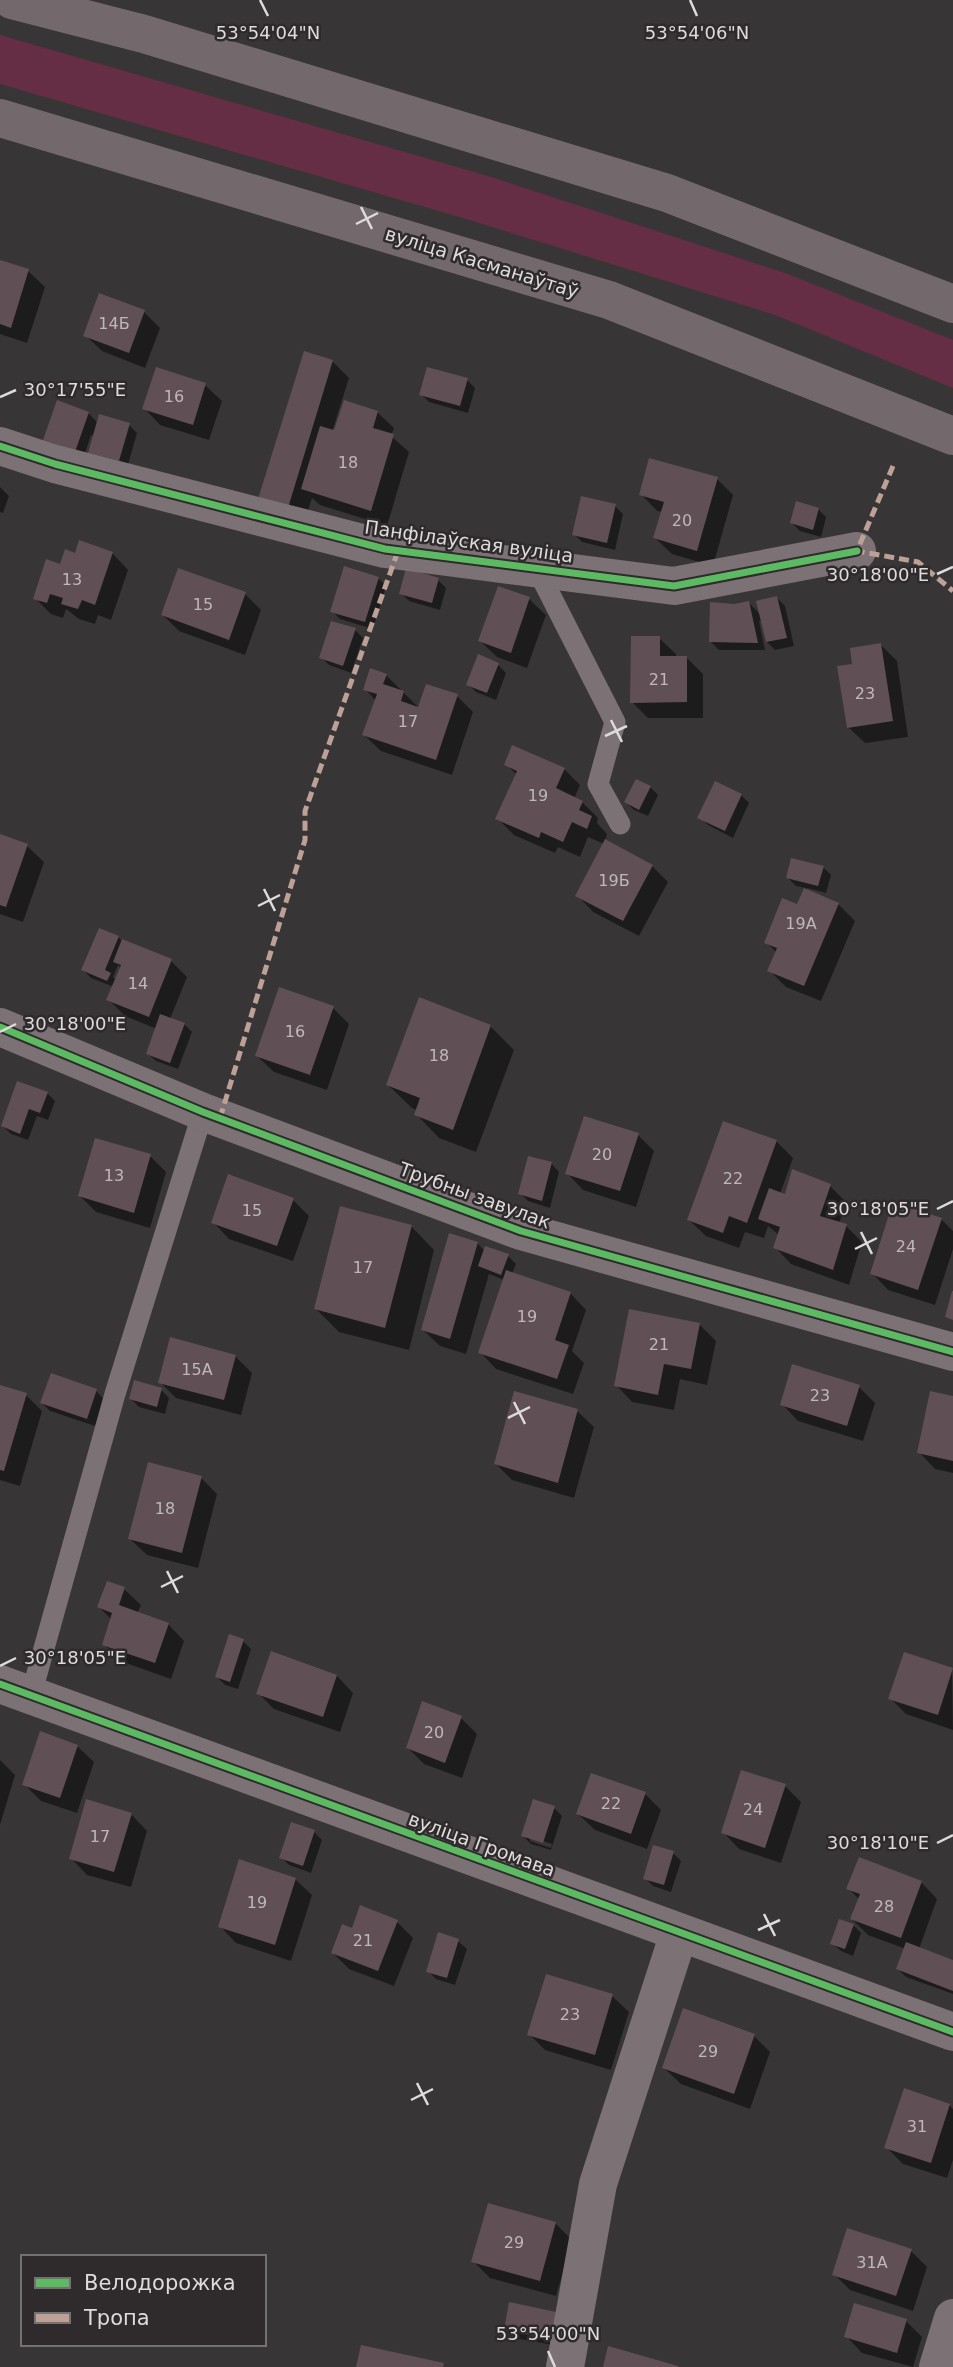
<svg xmlns="http://www.w3.org/2000/svg" width="953" height="2367" font-family="'DejaVu Sans',sans-serif">
<style>
.green{fill:#662e44}
.shadow{fill:#0007;fill-rule:evenodd}
.building{fill:#605056}
.lines{fill:none;stroke-linecap:round;stroke-linejoin:round}
.lane{stroke:#7c7175;stroke-width:21}
.street{stroke:#7c7175;stroke-width:38}
.primary{stroke:#73696c;stroke-width:38}
.quiet{stroke:#bda197;stroke-width:5;stroke-dasharray:10 5;stroke-linecap:butt}
.cycleway-casing{stroke:#2f2a2b;stroke-width:11}
.cycleway{stroke:#5cba63;stroke-width:7}
.ticks{fill:none;stroke:#dedbdb;stroke-width:2.5}
.labels{text-anchor:middle;stroke-width:5;stroke-linejoin:round;paint-order:stroke}
.number-label{font-size:16px;fill:#beb8ba}
.street-label{font-size:19px;fill:#dedbdb;stroke:#2f2a2b}
.ticks-label{font-size:18px;text-anchor:middle;fill:#dedbdb;stroke:#2f2a2b;stroke-width:5;stroke-linejoin:round;paint-order:stroke}
</style>
<rect width="100%" height="100%" fill="#383536"/>
<path class="green" d="M 0,35 L 488,176 L 788,274 L 953,340 L 953,388 L 775,315 L 473,221 L 0,84 Z"/>
<path class="shadow" d="M 0,261 L 28,271 L 45,287 L 27,343 L 0,334 Z
M 144,312 L 160,328 L 145,368 L 102,351 L 85,335 Z
M 332,361 L 349,378 L 332,432 L 377,412 L 394,428 L 391,436 L 409,452 L 387,526 L 320,505 L 312,498 L 304,523 L 276,515 Z
M 467,380 L 475,388 L 468,413 L 429,402 L 421,394 Z
M 205,385 L 222,401 L 209,440 L 160,425 L 144,408 Z
M 88,413 L 98,423 L 129,425 L 137,433 L 127,468 L 98,460 L 94,436 L 91,435 L 83,459 L 53,448 Z
M 717,479 L 733,495 L 713,566 L 672,554 L 655,538 L 663,512 L 657,511 L 641,494 Z
M 0,487 L 9,496 L 3,513 L 0,512 Z
M 615,506 L 623,514 L 615,550 L 582,542 L 574,534 Z
M 818,509 L 826,517 L 821,537 L 800,531 L 792,523 Z
M 112,553 L 128,570 L 111,620 L 98,615 L 95,624 L 79,619 L 66,609 L 63,618 L 51,614 L 35,598 L 61,566 L 76,555 Z
M 378,578 L 386,586 L 373,629 L 340,619 L 332,611 Z
M 438,580 L 446,588 L 440,610 L 409,601 L 401,593 Z
M 499,588 L 529,599 L 546,615 L 527,668 L 497,657 L 480,641 Z
M 245,594 L 261,610 L 245,655 L 179,631 L 163,615 Z
M 777,598 L 785,606 L 794,646 L 775,650 L 767,642 L 762,620 L 759,621 L 765,650 L 719,650 L 711,642 L 734,606 L 749,603 L 761,615 Z
M 355,630 L 363,638 L 351,673 L 329,665 L 321,657 Z
M 659,638 L 676,654 L 676,657 L 686,657 L 703,674 L 703,718 L 648,718 L 632,702 Z
M 881,645 L 897,661 L 908,737 L 865,743 L 848,727 L 854,666 Z
M 498,665 L 506,673 L 496,700 L 476,692 L 468,684 Z
M 386,675 L 420,709 L 457,696 L 473,712 L 452,775 L 381,751 L 364,735 L 376,701 L 365,689 Z
M 506,764 L 564,769 L 580,785 L 574,799 L 582,802 L 598,818 L 597,823 L 607,834 L 605,841 L 652,866 L 668,882 L 639,936 L 593,912 L 577,895 L 604,844 L 588,837 L 580,857 L 558,847 L 555,853 L 514,835 L 497,818 L 517,775 Z
M 650,787 L 658,795 L 648,816 L 634,810 L 626,802 Z
M 741,795 L 749,803 L 733,838 L 708,825 L 700,817 Z
M 0,836 L 27,846 L 44,862 L 23,922 L 0,914 Z
M 823,867 L 831,875 L 826,893 L 807,888 L 806,890 L 838,904 L 855,921 L 821,1001 L 786,987 L 770,971 L 777,953 L 766,942 L 798,906 L 806,888 L 796,886 L 788,878 Z
M 118,937 L 122,941 L 171,961 L 187,977 L 170,1019 L 184,1024 L 192,1032 L 178,1069 L 156,1061 L 148,1054 L 157,1029 L 125,1016 L 108,999 L 114,987 L 91,978 L 83,970 ZM 118,965 L 121,968 L 116,980 L 113,977 Z
M 333,1008 L 349,1024 L 327,1090 L 274,1072 L 257,1056 Z
M 490,1026 L 514,1050 L 476,1152 L 439,1138 L 416,1114 L 417,1110 L 412,1108 L 388,1085 Z
M 47,1093 L 55,1101 L 48,1120 L 37,1116 L 28,1140 L 11,1134 L 3,1126 Z
M 638,1135 L 654,1151 L 636,1207 L 583,1190 L 567,1173 Z
M 776,1141 L 793,1158 L 780,1194 L 786,1196 L 830,1186 L 846,1202 L 839,1224 L 846,1226 L 862,1242 L 849,1285 L 791,1264 L 775,1247 L 779,1235 L 768,1226 L 764,1238 L 745,1232 L 739,1248 L 706,1236 L 689,1220 Z
M 150,1156 L 166,1172 L 150,1228 L 96,1212 L 80,1196 Z
M 551,1163 L 559,1172 L 550,1208 L 528,1201 L 520,1193 Z
M 293,1200 L 309,1216 L 293,1261 L 229,1239 L 213,1222 Z
M 941,1219 L 953,1231 L 953,1249 L 935,1305 L 888,1290 L 872,1273 Z
M 411,1226 L 434,1250 L 409,1350 L 339,1332 L 316,1309 Z
M 477,1243 L 485,1251 L 508,1256 L 516,1264 L 512,1274 L 570,1293 L 586,1310 L 572,1351 L 584,1363 L 573,1394 L 496,1369 L 480,1352 L 504,1280 L 489,1274 L 466,1354 L 440,1346 L 423,1330 Z
M 700,1325 L 716,1341 L 707,1385 L 680,1379 L 674,1410 L 632,1402 L 616,1385 Z
M 235,1356 L 252,1373 L 241,1415 L 176,1398 L 160,1382 Z
M 0,1387 L 26,1395 L 42,1411 L 20,1486 L 0,1480 Z
M 859,1387 L 875,1403 L 863,1441 L 798,1421 L 782,1404 Z
M 161,1390 L 169,1398 L 165,1414 L 139,1407 L 131,1399 Z
M 96,1391 L 104,1399 L 95,1426 L 50,1411 L 42,1403 Z
M 953,1397 L 953,1473 L 935,1469 L 919,1452 Z
M 577,1411 L 594,1427 L 574,1498 L 512,1480 L 496,1464 Z
M 201,1478 L 217,1494 L 198,1568 L 147,1555 L 130,1539 Z
M 124,1589 L 141,1605 L 137,1614 L 168,1624 L 184,1641 L 171,1679 L 120,1661 L 104,1644 L 112,1620 L 99,1607 Z
M 243,1641 L 251,1649 L 238,1689 L 225,1685 L 217,1677 Z
M 952,1670 L 953,1730 L 906,1714 L 890,1698 Z
M 337,1676 L 353,1693 L 340,1732 L 274,1709 L 258,1693 Z
M 461,1718 L 477,1734 L 462,1778 L 424,1764 L 408,1748 Z
M 77,1746 L 94,1762 L 77,1813 L 41,1801 L 24,1784 Z
M 0,1760 L 15,1775 L 0,1825 Z
M 785,1786 L 801,1802 L 781,1863 L 739,1849 L 723,1832 Z
M 645,1794 L 661,1810 L 647,1849 L 595,1830 L 578,1814 Z
M 554,1808 L 562,1816 L 551,1850 L 531,1844 L 523,1836 ZM 530,1837 L 552,1844 L 551,1848 L 530,1841 Z
M 131,1814 L 147,1831 L 131,1887 L 87,1875 L 71,1858 Z
M 314,1832 L 322,1840 L 311,1873 L 289,1865 L 281,1857 Z
M 673,1853 L 681,1861 L 671,1892 L 653,1886 L 645,1878 Z
M 295,1879 L 312,1895 L 291,1961 L 236,1943 L 220,1926 Z
M 921,1882 L 937,1899 L 919,1949 L 953,1962 L 953,1994 L 906,1977 L 898,1969 L 906,1949 L 868,1935 L 852,1919 L 859,1899 L 848,1888 Z
M 397,1922 L 413,1938 L 394,1986 L 349,1969 L 333,1953 L 353,1930 Z
M 853,1925 L 861,1933 L 853,1956 L 841,1951 L 832,1943 Z
M 439,1934 L 458,1941 L 467,1949 L 455,1985 L 436,1979 L 428,1971 Z
M 612,1996 L 629,2012 L 611,2070 L 545,2050 L 529,2034 Z
M 754,2036 L 770,2052 L 750,2109 L 681,2084 L 664,2068 Z
M 949,2105 L 953,2109 L 953,2160 L 947,2178 L 903,2164 L 886,2147 Z
M 556,2224 L 572,2240 L 556,2296 L 490,2278 L 473,2261 Z
M 911,2251 L 927,2267 L 913,2311 L 850,2290 L 834,2274 Z
M 560,2314 L 564,2347 L 514,2338 L 506,2330 Z
M 906,2321 L 922,2337 L 913,2367 L 862,2353 L 846,2336 Z"/>
<path class="building" d="M 0,260 L 29,269 L 11,328 L 0,324 Z
M 99,293 L 145,310 L 129,353 L 83,336 Z
M 304,351 L 333,360 L 288,508 L 258,499 Z
M 156,367 L 206,383 L 193,425 L 142,409 Z
M 427,367 L 468,378 L 460,406 L 419,395 Z
M 57,400 L 89,412 L 75,452 L 43,440 Z
M 344,400 L 378,411 L 373,428 L 394,434 L 371,511 L 301,489 L 320,426 L 334,430 Z
M 99,414 L 130,423 L 119,461 L 88,453 Z
M 649,458 L 718,477 L 697,551 L 653,538 L 664,502 L 639,495 Z
M 581,496 L 616,504 L 607,543 L 572,535 Z
M 796,501 L 819,508 L 813,530 L 790,523 Z
M 79,540 L 113,552 L 95,605 L 82,600 L 78,609 L 61,604 L 63,598 L 50,594 L 47,603 L 33,599 L 46,559 L 60,564 L 65,549 L 75,553 Z
M 344,566 L 379,577 L 365,622 L 330,612 Z
M 178,568 L 246,592 L 229,640 L 161,615 Z
M 406,568 L 439,578 L 432,603 L 399,594 Z
M 498,586 L 530,597 L 511,653 L 478,641 Z
M 777,596 L 787,638 L 766,642 L 756,601 Z
M 749,601 L 758,643 L 709,642 L 710,602 L 734,604 Z
M 331,621 L 356,628 L 343,666 L 319,658 Z
M 631,636 L 660,636 L 660,656 L 687,656 L 687,702 L 630,703 Z
M 881,643 L 893,721 L 847,728 L 837,666 L 852,664 L 850,648 Z
M 478,654 L 499,663 L 487,693 L 466,685 Z
M 370,668 L 387,674 L 383,684 L 404,691 L 401,701 L 418,707 L 426,684 L 458,694 L 436,760 L 362,735 L 377,694 L 363,690 Z
M 512,745 L 565,768 L 556,788 L 583,801 L 579,810 L 592,816 L 587,829 L 572,822 L 563,842 L 541,832 L 539,838 L 495,819 L 517,771 L 504,765 Z
M 636,779 L 651,786 L 639,810 L 624,802 Z
M 715,781 L 742,794 L 725,831 L 697,818 Z
M 0,834 L 28,844 L 6,907 L 0,905 Z
M 605,839 L 653,865 L 623,921 L 575,896 Z
M 791,858 L 824,866 L 818,886 L 786,878 Z
M 804,888 L 839,903 L 804,986 L 767,971 L 777,948 L 764,943 L 782,898 L 797,904 Z
M 99,928 L 119,936 L 105,970 L 111,973 L 107,981 L 81,970 Z
M 122,939 L 172,959 L 149,1017 L 106,1000 L 121,965 L 113,962 Z
M 279,987 L 334,1006 L 310,1075 L 255,1056 Z
M 419,997 L 491,1025 L 453,1130 L 414,1115 L 420,1098 L 386,1085 Z
M 160,1014 L 185,1023 L 170,1063 L 146,1054 Z
M 17,1081 L 48,1092 L 40,1113 L 29,1109 L 20,1134 L 1,1126 Z
M 584,1116 L 639,1133 L 620,1191 L 565,1174 Z
M 723,1121 L 777,1140 L 747,1223 L 729,1216 L 723,1233 L 687,1220 Z
M 95,1138 L 151,1154 L 134,1213 L 78,1196 Z
M 528,1156 L 552,1162 L 542,1201 L 518,1194 Z
M 792,1169 L 831,1184 L 820,1216 L 847,1224 L 833,1270 L 773,1248 L 780,1227 L 758,1219 L 769,1188 L 785,1194 Z
M 228,1174 L 294,1198 L 277,1246 L 211,1223 Z
M 893,1202 L 942,1218 L 918,1290 L 870,1274 Z
M 340,1206 L 412,1225 L 385,1328 L 314,1309 Z
M 449,1233 L 478,1242 L 450,1339 L 421,1330 Z
M 485,1246 L 509,1254 L 501,1275 L 478,1266 Z
M 506,1270 L 571,1292 L 555,1340 L 569,1345 L 557,1379 L 478,1353 Z
M 952,1291 L 953,1291 L 953,1320 L 945,1317 Z
M 629,1309 L 700,1323 L 691,1369 L 664,1364 L 658,1395 L 614,1386 Z
M 170,1337 L 236,1355 L 224,1400 L 158,1383 Z
M 792,1364 L 860,1385 L 847,1426 L 780,1405 Z
M 51,1373 L 97,1389 L 87,1419 L 40,1403 Z
M 134,1380 L 162,1388 L 157,1407 L 129,1399 Z
M 0,1385 L 27,1393 L 4,1471 L 0,1470 Z
M 514,1391 L 578,1409 L 558,1483 L 494,1464 Z
M 930,1391 L 953,1396 L 953,1461 L 917,1453 Z
M 148,1462 L 202,1476 L 182,1553 L 128,1539 Z
M 107,1581 L 125,1587 L 119,1605 L 169,1623 L 155,1663 L 102,1645 L 112,1613 L 97,1607 Z
M 229,1634 L 244,1639 L 230,1682 L 215,1677 Z
M 271,1651 L 337,1675 L 323,1717 L 256,1694 Z
M 904,1652 L 953,1668 L 938,1715 L 888,1699 Z
M 422,1701 L 462,1716 L 445,1763 L 406,1748 Z
M 40,1731 L 78,1745 L 60,1798 L 22,1785 Z
M 741,1770 L 786,1784 L 765,1848 L 721,1833 Z
M 591,1773 L 646,1792 L 631,1834 L 576,1814 Z
M 86,1799 L 132,1813 L 114,1872 L 69,1859 Z
M 533,1799 L 555,1806 L 543,1843 L 521,1836 Z
M 291,1822 L 315,1830 L 303,1866 L 279,1858 Z
M 653,1845 L 674,1851 L 664,1885 L 643,1879 Z
M 859,1857 L 922,1881 L 901,1938 L 850,1919 L 860,1894 L 846,1889 Z
M 239,1859 L 296,1878 L 275,1945 L 218,1927 Z
M 360,1905 L 398,1920 L 378,1971 L 331,1953 L 342,1924 L 352,1928 Z
M 839,1919 L 854,1924 L 845,1949 L 830,1944 Z
M 438,1932 L 459,1939 L 447,1978 L 426,1972 Z
M 906,1942 L 953,1960 L 953,1991 L 896,1969 Z
M 546,1974 L 613,1994 L 595,2055 L 527,2035 Z
M 683,2008 L 755,2034 L 734,2094 L 662,2068 Z
M 904,2088 L 950,2104 L 931,2163 L 884,2148 Z
M 488,2203 L 556,2222 L 540,2281 L 471,2262 Z
M 847,2228 L 912,2249 L 896,2296 L 832,2275 Z
M 509,2302 L 561,2313 L 556,2340 L 504,2330 Z
M 854,2303 L 907,2319 L 897,2353 L 844,2337 Z
M 361,2345 L 444,2363 L 443,2367 L 356,2367 Z
M 608,2346 L 678,2366 L 678,2367 L 603,2367 Z"/>
<g class="lines">
<path class="lane" d="M 536,567 L 615,722 L 598,784 L 620,824
M 31,1695 L 115,1394 L 203,1112"/>
<path class="street" d="M 0,446 L 55,464 L 385,549 L 674,586 L 857,551
M 0,1027 L 203,1112 L 521,1231 L 953,1352
M 0,1684 L 953,2032
M 565,2367 L 598,2184 L 679,1933
M 938,2367 L 953,2318"/>
<path class="primary" d="M 12,0 L 144,34 L 667,193 L 953,304
M 0,118 L 609,300 L 953,436"/>
<path class="quiet" d="M 893,466 L 857,551 L 918,562 L 953,591
M 220,1118 L 305,840 L 305,811 L 398,551"/>
<defs>
<path id="cycleway" d="M 0,446 L 55,464 L 385,549 L 674,586 L 857,551
M 0,1027 L 203,1112 L 521,1231 L 953,1352
M 0,1684 L 953,2032"/>
</defs>
<use href="#cycleway" class="cycleway-casing"/>
<use href="#cycleway" class="cycleway"/>
</g>
<path class="ticks" d="M 260,0 L 268,16M 690,0 L 697,16M 361,207 L 372,229M 356,224 L 378,213M 0,397 L 16,390M 937,574 L 953,567M 611,720 L 622,742M 605,736 L 627,726M 264,889 L 275,911M 258,906 L 280,895M 0,1032 L 16,1024M 937,1209 L 953,1201M 861,1232 L 872,1254M 855,1249 L 877,1238M 514,1402 L 525,1424M 508,1418 L 530,1407M 167,1571 L 178,1593M 161,1587 L 183,1576M 0,1666 L 16,1658M 937,1843 L 953,1835M 764,1914 L 775,1936M 758,1930 L 780,1920M 417,2083 L 428,2105M 411,2100 L 433,2089M 548,2351 L 555,2367"/>
<g class="labels">
<g class="number-label">
<text x="114" y="329">14Б</text>
<text x="174" y="402">16</text>
<text x="348" y="468">18</text>
<text x="682" y="526">20</text>
<text x="72" y="585">13</text>
<text x="203" y="610">15</text>
<text x="659" y="685">21</text>
<text x="865" y="699">23</text>
<text x="408" y="727">17</text>
<text x="538" y="801">19</text>
<text x="614" y="886">19Б</text>
<text x="801" y="929">19А</text>
<text x="138" y="989">14</text>
<text x="295" y="1037">16</text>
<text x="439" y="1061">18</text>
<text x="602" y="1160">20</text>
<text x="114" y="1181">13</text>
<text x="733" y="1184">22</text>
<text x="252" y="1216">15</text>
<text x="906" y="1252">24</text>
<text x="363" y="1273">17</text>
<text x="527" y="1322">19</text>
<text x="659" y="1350">21</text>
<text x="197" y="1375">15А</text>
<text x="820" y="1401">23</text>
<text x="165" y="1514">18</text>
<text x="434" y="1738">20</text>
<text x="611" y="1809">22</text>
<text x="753" y="1815">24</text>
<text x="100" y="1842">17</text>
<text x="257" y="1908">19</text>
<text x="884" y="1912">28</text>
<text x="363" y="1946">21</text>
<text x="570" y="2020">23</text>
<text x="708" y="2057">29</text>
<text x="917" y="2132">31</text>
<text x="514" y="2248">29</text>
<text x="872" y="2268">31А</text>
</g>
<g class="street-label">
<text transform="translate(482 262) rotate(17)" y="7">вуліца Касманаўтаў</text>
<text transform="translate(469 541) rotate(8)" y="7">Панфілаўская вуліца</text>
<text transform="translate(475 1195) rotate(20)" y="7">Трубны завулак</text>
<text transform="translate(482 1844) rotate(20)" y="7">вуліца Громава</text>
</g>
</g>
<g class="ticks-label">
<text x="268" y="39">53°54'04"N</text>
<text x="697" y="39">53°54'06"N</text>
<text x="75" y="396">30°17'55"E</text>
<text x="878" y="581">30°18'00"E</text>
<text x="75" y="1030">30°18'00"E</text>
<text x="878" y="1215">30°18'05"E</text>
<text x="75" y="1664">30°18'05"E</text>
<text x="878" y="1849">30°18'10"E</text>
<text x="548" y="2340">53°54'00"N</text>
</g>
<rect x="21" y="2255" width="245" height="91" fill="#2f2a2b" stroke="#757171" stroke-width="2"/>
<rect x="35" y="2278" width="35" height="10" fill="#5cba63" stroke="#757171" stroke-width="2"/>
<text x="84" y="2290" font-size="21" fill="#dedbdb">Велодорожка</text>
<rect x="35" y="2313" width="35" height="10" fill="#bda197" stroke="#757171" stroke-width="2"/>
<text x="84" y="2325" font-size="21" fill="#dedbdb">Тропа</text>
</svg>
